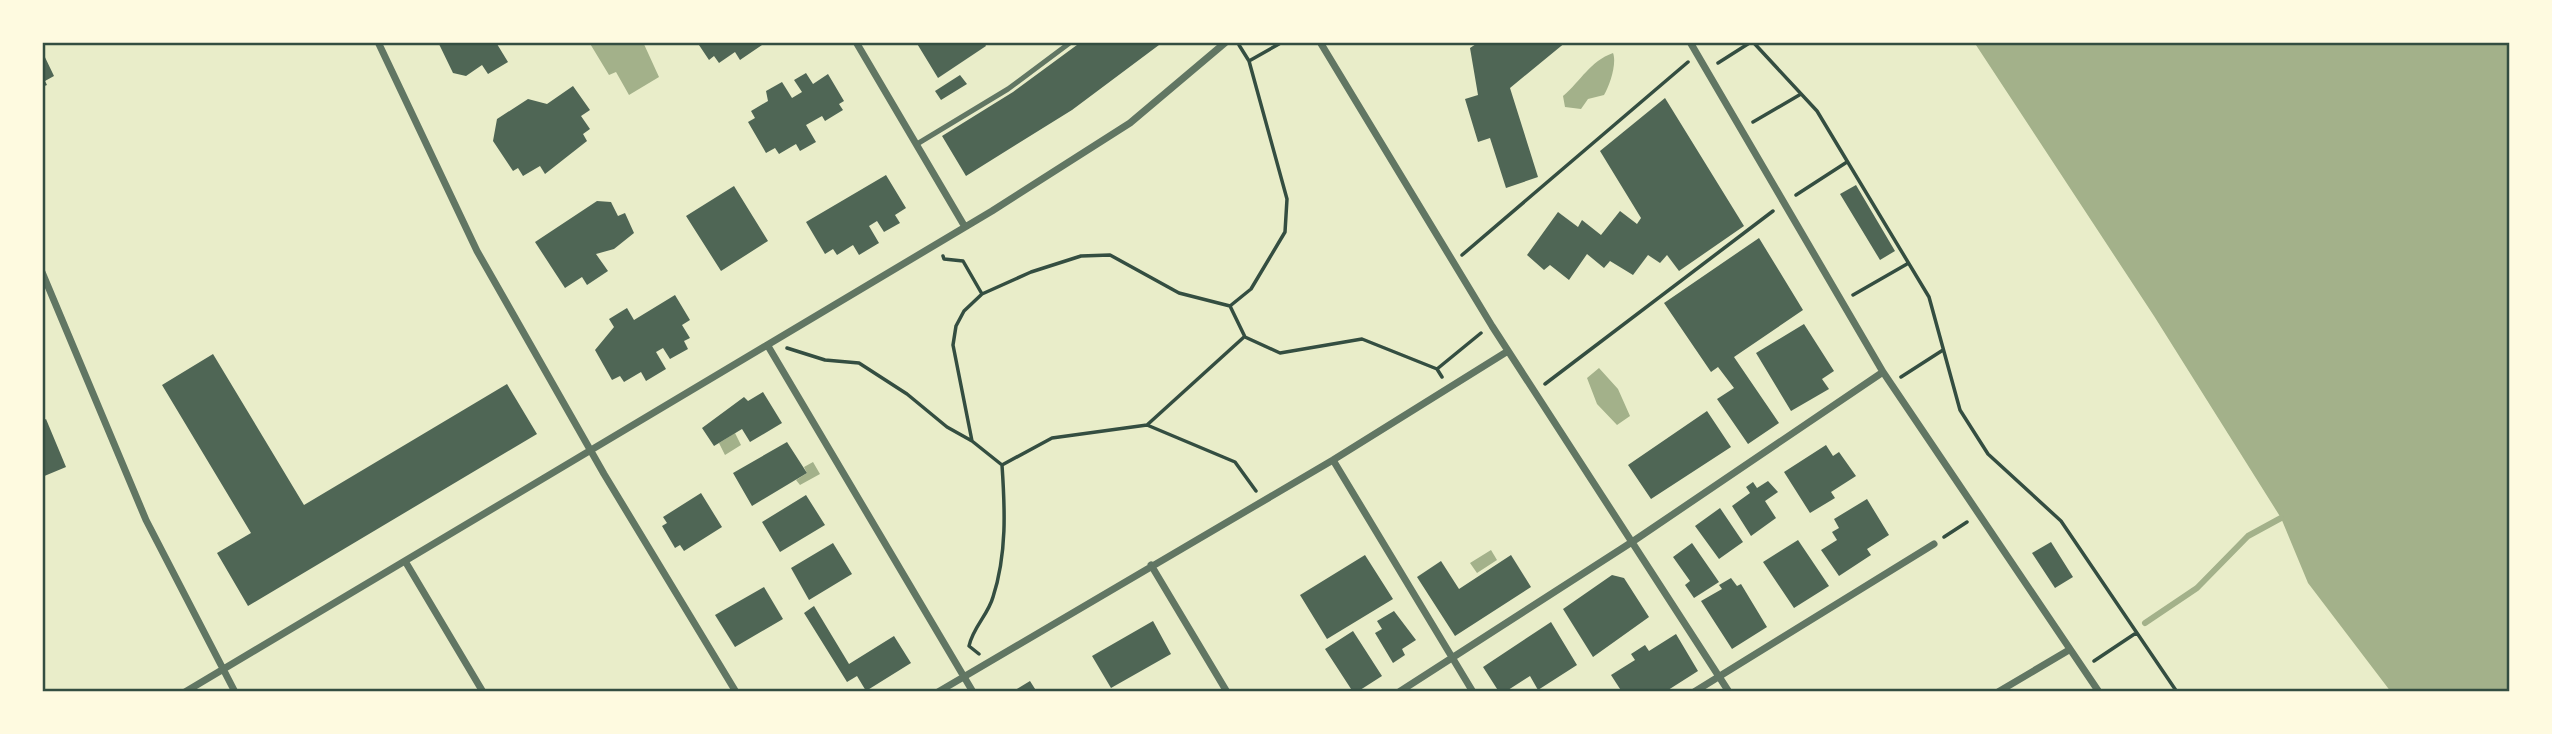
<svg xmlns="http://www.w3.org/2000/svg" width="2552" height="734" font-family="'PT Sans Narrow',sans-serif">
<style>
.water{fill:#a3b18a}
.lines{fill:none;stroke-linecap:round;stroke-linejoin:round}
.stream{stroke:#a3b18a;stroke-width:6}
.building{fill:#4f6655}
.path{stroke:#344e41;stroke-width:3.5}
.service{stroke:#617663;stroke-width:5}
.minor{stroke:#617663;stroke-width:7}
.neatline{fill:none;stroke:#344e41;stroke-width:2.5}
</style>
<rect width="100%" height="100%" fill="#e9edc9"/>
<path class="water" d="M 589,42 L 643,42 L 659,77 L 629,95 L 616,72 L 609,75 Z
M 1974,42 L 2510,42 L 2510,692 L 2391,692 L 2308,583 L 2281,518 L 2154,316 Z
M 1613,53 C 1617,63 1610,85 1604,95 L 1588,99 L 1581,109 L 1565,107 L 1563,96 C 1581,81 1590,61 1613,53 Z
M 1599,368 L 1618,389 L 1630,416 L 1617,425 L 1597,404 L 1587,378 Z
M 735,433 L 741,445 L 725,455 L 719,443 Z
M 813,462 L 820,474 L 800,485 L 796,480 L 807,473 L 804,467 Z
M 1491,550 L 1497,560 L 1477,573 L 1470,563 Z"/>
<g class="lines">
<path class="stream" d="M 2145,623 L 2197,588 L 2248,536 L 2281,518"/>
</g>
<path class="building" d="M 438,42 L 502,42 L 497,44 L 508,62 L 488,74 L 482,65 L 466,76 L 453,73 Z
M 697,42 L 760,42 L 762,45 L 740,60 L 735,52 L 719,63 L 714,56 L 709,60 Z
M 916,42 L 984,42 L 986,46 L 938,78 Z
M 1081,42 L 1163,42 L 1072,110 L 966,176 L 942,136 L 1013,92 Z
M 1479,42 L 1566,42 L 1510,88 L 1538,177 L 1506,188 L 1490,138 L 1478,142 L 1465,99 L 1478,95 L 1470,48 Z
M 42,51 L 54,76 L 45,81 L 47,85 L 42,87 Z
M 806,73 L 813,84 L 828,74 L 844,101 L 839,104 L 843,110 L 825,121 L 822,116 L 806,125 L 816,142 L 800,151 L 796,144 L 779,154 L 775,148 L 766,153 L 748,122 L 755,118 L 751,111 L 768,101 L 766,91 L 782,82 L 792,98 L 802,92 L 794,80 Z
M 960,75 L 967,84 L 941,100 L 935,91 Z
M 573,86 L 590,110 L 581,116 L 590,129 L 583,134 L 587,141 L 545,174 L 540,166 L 523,176 L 518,168 L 513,171 L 493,141 L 497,119 L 528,99 L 547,104 Z
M 1665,98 L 1744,226 L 1679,271 L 1667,255 L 1660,263 L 1648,255 L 1633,275 L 1610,261 L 1604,268 L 1587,254 L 1569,280 L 1550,265 L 1544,270 L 1527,255 L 1558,212 L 1578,227 L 1582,220 L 1601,235 L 1620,211 L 1637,224 L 1641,218 L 1600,151 Z
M 886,175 L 906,208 L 895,215 L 900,223 L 884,232 L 877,221 L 869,226 L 879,243 L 859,255 L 853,245 L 837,255 L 833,249 L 825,254 L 806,222 Z
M 1856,185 L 1895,251 L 1880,260 L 1840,194 Z
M 734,186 L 768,241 L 721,271 L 686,216 Z
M 597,201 L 611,202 L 618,216 L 625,213 L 634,233 L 614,249 L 596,254 L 608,271 L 587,285 L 582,277 L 565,288 L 535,242 Z
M 1759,238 L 1803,310 L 1734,357 L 1779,423 L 1748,444 L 1717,399 L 1734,388 L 1718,367 L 1711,372 L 1664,303 Z
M 675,295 L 690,320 L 682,325 L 690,338 L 684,341 L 688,349 L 670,359 L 663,348 L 656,352 L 666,369 L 646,381 L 641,372 L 624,382 L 620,376 L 612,380 L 595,350 L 614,327 L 609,319 L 627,308 L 634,320 Z
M 1804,324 L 1834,371 L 1822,379 L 1829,389 L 1791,411 L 1756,353 Z
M 213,354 L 304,505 L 507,384 L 537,434 L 248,606 L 217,553 L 251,533 L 162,385 Z
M 763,392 L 782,423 L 750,442 L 742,429 L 714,446 L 702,428 L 744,397 L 748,401 Z
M 1707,411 L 1731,447 L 1651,499 L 1628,465 Z
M 46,419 L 66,467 L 42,477 L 42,421 Z
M 787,442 L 807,473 L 752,506 L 733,473 Z
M 1826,445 L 1833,456 L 1839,452 L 1856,476 L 1831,492 L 1835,498 L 1810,513 L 1784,472 Z
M 1768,481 L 1778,492 L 1765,501 L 1776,518 L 1751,536 L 1732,506 L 1750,493 L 1746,487 L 1753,482 L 1757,488 Z
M 701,493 L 722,527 L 684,551 L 680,545 L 675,548 L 662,526 L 667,523 L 663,517 Z
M 806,495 L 825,525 L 780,552 L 762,522 Z
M 1867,499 L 1889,535 L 1867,549 L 1871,555 L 1839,576 L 1821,550 L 1837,540 L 1832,532 L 1839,528 L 1834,519 Z
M 1720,508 L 1743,542 L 1719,559 L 1695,526 Z
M 1798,540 L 1829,586 L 1794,608 L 1763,562 Z
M 2051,542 L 2073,577 L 2055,588 L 2032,553 Z
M 833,543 L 852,574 L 809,600 L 791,568 Z
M 1692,543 L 1719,582 L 1694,598 L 1685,585 L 1690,581 L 1673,557 Z
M 1365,555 L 1393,599 L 1327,639 L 1300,595 Z
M 1511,555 L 1531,587 L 1455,636 L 1417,577 L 1441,561 L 1459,589 Z
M 1612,575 L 1624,578 L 1649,617 L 1593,657 L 1563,609 Z
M 1731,578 L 1737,586 L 1741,584 L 1767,627 L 1732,649 L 1701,601 L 1722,589 L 1719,585 Z
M 764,587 L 783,619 L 735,647 L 715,615 Z
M 814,606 L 849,664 L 894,636 L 911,663 L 866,691 L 857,676 L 847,682 L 804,613 Z
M 1394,611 L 1416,640 L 1402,649 L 1405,655 L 1393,663 L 1375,633 L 1382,629 L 1377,621 Z
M 1153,621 L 1171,654 L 1111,688 L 1092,656 Z
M 1551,622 L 1577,665 L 1538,690 L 1530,676 L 1505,692 L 1499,692 L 1483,667 Z
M 1353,631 L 1382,676 L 1357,692 L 1353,692 L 1325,649 Z
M 1676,634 L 1698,671 L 1665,692 L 1622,692 L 1611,675 L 1635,660 L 1631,654 L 1645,645 L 1649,651 Z
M 1030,681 L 1037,692 L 1012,692 Z"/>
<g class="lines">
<path class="path" d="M 1753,42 L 1817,111 L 1929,297 L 1960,410 L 1988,454 L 2061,521 L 2177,692
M 1239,45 L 1249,61
M 1718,63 L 1751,42
M 1753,122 L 1801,94
M 1796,195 L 1847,162
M 1462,255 L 1688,62
M 943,256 L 944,259 L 963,261 L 982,294
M 1853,295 L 1907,264
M 1230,306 L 1245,337 L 1280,353 L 1362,339 L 1437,369 L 1442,377
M 787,348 L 825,360 L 859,363 L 907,394 L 947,427 L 972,441
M 1437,369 L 1481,333
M 1901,377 L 1943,350
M 1545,384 L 1773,211
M 1147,425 L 1244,337
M 1002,465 L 1052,438 L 1147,425 L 1235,462 L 1256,491
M 1944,537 L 1967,522
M 979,654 L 969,646 C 973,627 988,615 993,597 C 1007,554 1005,509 1002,465 L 972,441 L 953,345 L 956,326 L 964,311 L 982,294 L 1031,272 L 1081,256 L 1110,255 L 1179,293 L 1230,306 L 1251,289 L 1285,232 L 1287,199 L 1249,61 L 1279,44
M 2094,661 L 2136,633"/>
<path class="service" d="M 917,144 L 1008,89 L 1071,42"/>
<path class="minor" d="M 378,42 L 477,251 L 604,474 L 736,692
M 856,42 L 965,227
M 1320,42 L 1492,326 L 1729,692
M 1690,42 L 1883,372 L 2099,692
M 42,272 L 146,520 L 235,692
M 768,346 L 973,692
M 1333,460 L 1473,692
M 405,561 L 483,692
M 1151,565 L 1227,692
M 185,692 L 992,211 L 1130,123 L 1226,42
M 938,692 L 1333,460 L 1508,351
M 1399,692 L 1632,542 L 1883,372
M 1694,692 L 1934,544
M 1998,692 L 2069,650"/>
</g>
<rect width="2552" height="734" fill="none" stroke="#fefae0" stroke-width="88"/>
<rect x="44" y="44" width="2464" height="646" class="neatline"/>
</svg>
